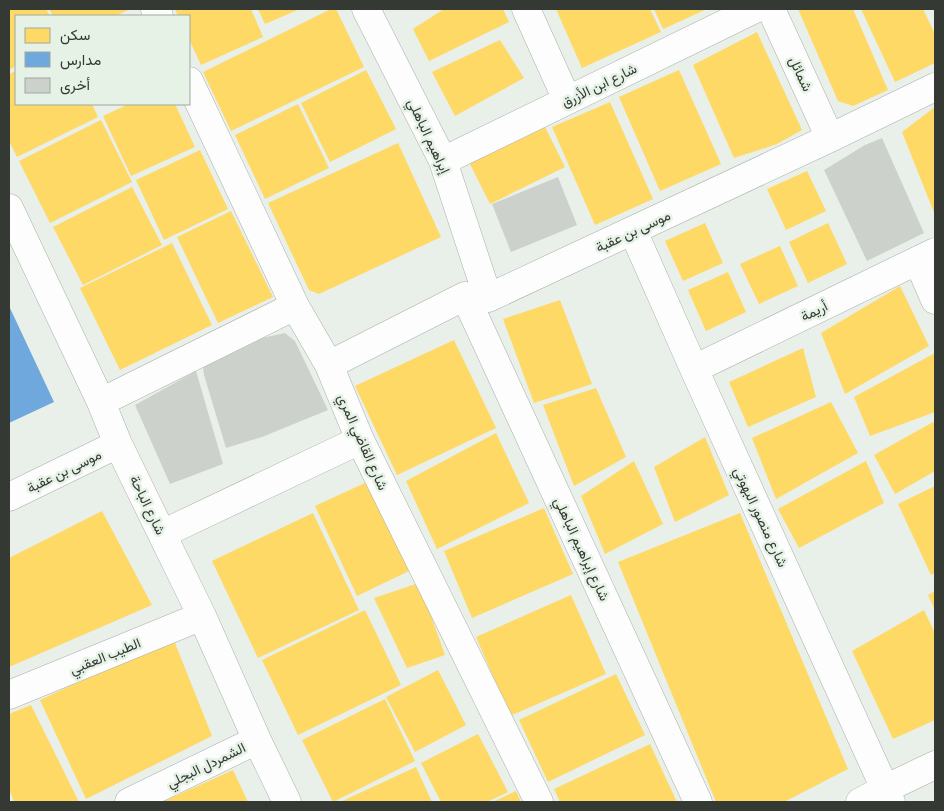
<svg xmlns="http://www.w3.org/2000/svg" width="944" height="811" font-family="'Titillium Web',Vazirmatn,sans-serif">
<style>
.homes{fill:#ffd966}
.schools{fill:#6fa8dc}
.building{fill:#ccd1cc}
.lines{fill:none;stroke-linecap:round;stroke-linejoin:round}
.minor-casing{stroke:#abb0ab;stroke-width:29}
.minor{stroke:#fcfdfc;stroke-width:28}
.labels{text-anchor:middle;stroke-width:5;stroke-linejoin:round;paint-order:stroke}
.street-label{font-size:14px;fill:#343934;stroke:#e6f2e6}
</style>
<rect width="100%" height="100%" fill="#e9efe9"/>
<path class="homes" d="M 9,9 L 46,9 L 50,16 L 16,16 L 16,66 L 9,70 Z
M 49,9 L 128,9 L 128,10 L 115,16 L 53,16 Z
M 175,9 L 251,9 L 263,37 L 201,65 L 189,39 L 189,16 L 178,16 Z
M 258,9 L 300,9 L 265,24 Z
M 331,9 L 336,9 L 364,67 L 231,131 L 203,72 Z
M 444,9 L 503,9 L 509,22 L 429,61 L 413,29 Z
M 556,9 L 650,9 L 661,32 L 582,68 Z
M 654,9 L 707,9 L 663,29 Z
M 798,9 L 853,9 L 888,90 L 853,106 L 838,101 Z
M 861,9 L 923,9 L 935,34 L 935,63 L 895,82 Z
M 757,32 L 802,130 L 777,144 L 734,158 L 693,65 Z
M 500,40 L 524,78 L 455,116 L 432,72 Z
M 366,70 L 396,129 L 330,162 L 301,103 Z
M 679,70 L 721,164 L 660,191 L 619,97 Z
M 16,71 L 16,104 L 92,104 L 98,117 L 17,157 L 9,141 L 9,74 Z
M 610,102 L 653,199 L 595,225 L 552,127 Z
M 129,104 L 175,104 L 195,147 L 131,176 L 103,116 Z
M 298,104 L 329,168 L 265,199 L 235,135 Z
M 935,107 L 935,215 L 902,132 Z
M 101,120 L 132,182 L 50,223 L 19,161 Z
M 543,123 L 565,167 L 490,204 L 468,160 Z
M 398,143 L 441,237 L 319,294 L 309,290 L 268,203 Z
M 200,150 L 228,209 L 164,240 L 136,180 Z
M 807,171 L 826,211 L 786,230 L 767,189 Z
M 132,187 L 162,245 L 83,285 L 53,227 Z
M 231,211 L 273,297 L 218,323 L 177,237 Z
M 705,223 L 723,263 L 683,281 L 665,241 Z
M 828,223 L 847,264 L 808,283 L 789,242 Z
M 172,243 L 212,325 L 120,370 L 80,288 Z
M 780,246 L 798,286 L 759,304 L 740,264 Z
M 728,272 L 746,312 L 706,331 L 688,290 Z
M 900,286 L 929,346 L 845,394 L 821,333 Z
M 560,300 L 592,384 L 534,403 L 503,319 Z
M 454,340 L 496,428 L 397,475 L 355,386 Z
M 803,348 L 816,397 L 748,427 L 729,382 Z
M 935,353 L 935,412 L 870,436 L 854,397 Z
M 596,388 L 626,457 L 574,486 L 543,405 Z
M 831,402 L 858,453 L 776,499 L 752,438 Z
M 935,421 L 935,471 L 895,494 L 874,455 Z
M 496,433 L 529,503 L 437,549 L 406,481 Z
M 705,437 L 729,495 L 675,522 L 654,467 Z
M 634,461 L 663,524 L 605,554 L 581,496 Z
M 866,461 L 884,503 L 799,548 L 778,509 Z
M 367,482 L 409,571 L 357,596 L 315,506 Z
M 935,486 L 935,573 L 931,575 L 898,504 Z
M 544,508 L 573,574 L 472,618 L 444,551 Z
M 102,511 L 152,605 L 9,667 L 9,558 Z
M 313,513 L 359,610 L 258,658 L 212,561 Z
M 740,513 L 848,769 L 784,802 L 716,802 L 618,562 Z
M 419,583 L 445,655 L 407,668 L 374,598 Z
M 935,591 L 935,610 L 928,595 Z
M 571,595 L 606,674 L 510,716 L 476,637 Z
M 365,610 L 401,685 L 298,735 L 262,660 Z
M 924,610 L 935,633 L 935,720 L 893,739 L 852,651 Z
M 173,638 L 212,736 L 86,799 L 40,700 Z
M 438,670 L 466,725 L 415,752 L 386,697 Z
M 616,674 L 645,735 L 548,782 L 519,720 Z
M 385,699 L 415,761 L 333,802 L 302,740 Z
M 31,705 L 79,802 L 14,802 L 9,789 L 9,714 Z
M 478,734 L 508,792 L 487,802 L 441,802 L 421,763 Z
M 650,744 L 677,802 L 560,802 L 554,789 Z
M 416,767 L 432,802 L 340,802 Z
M 233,770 L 248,802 L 162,802 Z
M 516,791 L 521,802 L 493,802 Z"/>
<path class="schools" d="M 9,306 L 54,402 L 9,423 Z"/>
<path class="building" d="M 882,138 L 924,233 L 867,261 L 824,170 L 865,145 Z
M 558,177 L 577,225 L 511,252 L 492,204 Z
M 285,333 L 295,341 L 328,410 L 262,437 L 226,448 L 204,375 L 202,360 L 244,342 Z
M 196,371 L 223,464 L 170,484 L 135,405 Z"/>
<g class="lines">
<defs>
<path id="minor" d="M 155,9 L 159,16
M 366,9 L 443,161 L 488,298
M 526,9 L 567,100
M 771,9 L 830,138
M 189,81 L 295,306 L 329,365 L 360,440 L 539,802
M 443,161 L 755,9
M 9,208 L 101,402 L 118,444 L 202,616 L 257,740 L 287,802
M 633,231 L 694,369 L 891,802
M 918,261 L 935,300
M 465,296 L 698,802
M 329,365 L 465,296 L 488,298 L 830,138 L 935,87
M 694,369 L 935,252
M 101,402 L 295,306
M 9,497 L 118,444
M 162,534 L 360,440
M 9,695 L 202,616
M 129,802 L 257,740
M 860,802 L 885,789 L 935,765"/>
</defs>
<use href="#minor" class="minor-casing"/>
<use href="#minor" class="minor"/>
</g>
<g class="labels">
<g class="street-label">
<text transform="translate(801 74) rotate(65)" y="5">شمائل</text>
<text transform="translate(599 85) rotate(-26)" y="5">شارع ابن الأزرق</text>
<text transform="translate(429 136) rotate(65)" y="5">إبراهيم الباهلي</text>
<text transform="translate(633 231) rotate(-25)" y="5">موسى بن عقبة</text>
<text transform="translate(814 311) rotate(-26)" y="5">أريمة</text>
<text transform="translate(363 442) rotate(66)" y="5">شارع القاضي المري</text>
<text transform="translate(64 471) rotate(-26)" y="5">موسى بن عقبة</text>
<text transform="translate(148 505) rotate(64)" y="5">شارع الباحة</text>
<text transform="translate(761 517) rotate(65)" y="5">شارع منصور البهوتي</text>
<text transform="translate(582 549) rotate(65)" y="5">شارع إبراهيم الباهلي</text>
<text transform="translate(105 656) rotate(-22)" y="5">الطيب العقبي</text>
<text transform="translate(206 765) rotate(-26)" y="5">الشمردل البجلي</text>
</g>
</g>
<rect width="944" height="811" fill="none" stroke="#343934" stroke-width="20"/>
<rect x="15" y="15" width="175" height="90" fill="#e6f2e6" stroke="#9fa89f"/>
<rect x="25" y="28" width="25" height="15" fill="#ffd966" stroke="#9fa89f"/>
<text x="60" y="40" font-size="15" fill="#343934">سكن</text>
<rect x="25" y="52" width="25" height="15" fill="#6fa8dc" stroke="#9fa89f"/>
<text x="60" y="65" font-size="15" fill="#343934">مدارس</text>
<rect x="25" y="78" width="25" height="15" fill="#ccd1cc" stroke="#9fa89f"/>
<text x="60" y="90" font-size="15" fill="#343934">أخرى</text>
</svg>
